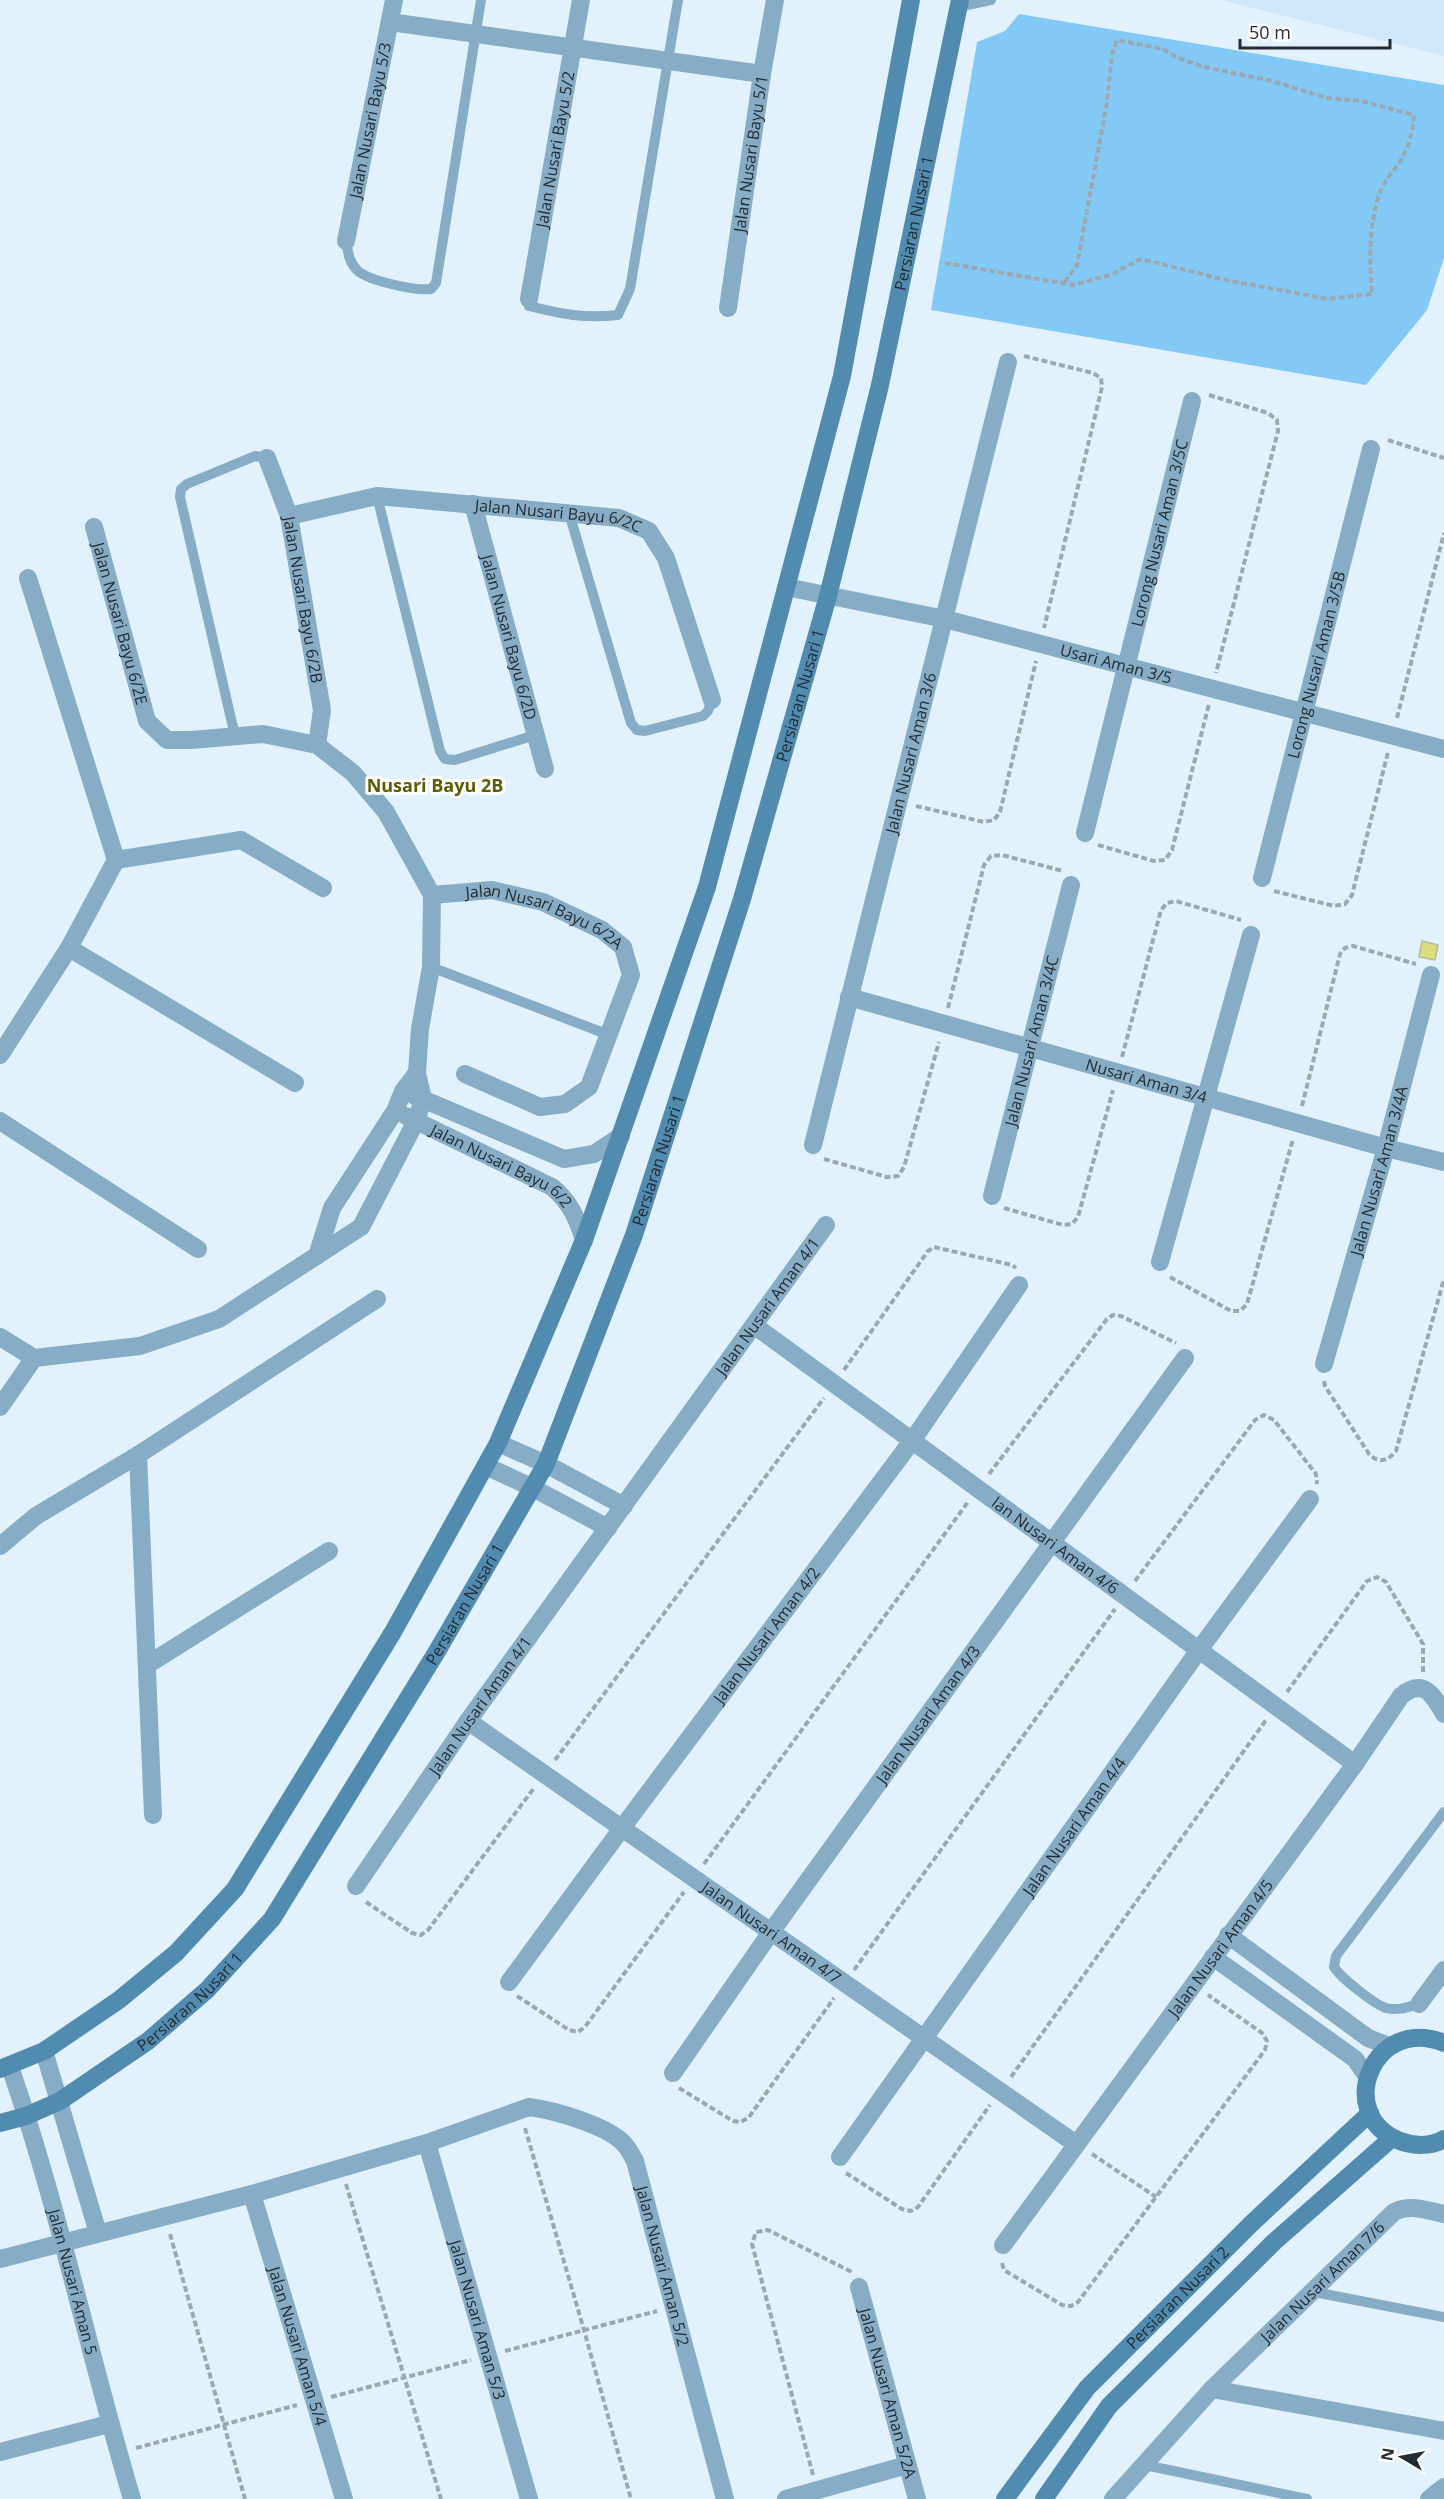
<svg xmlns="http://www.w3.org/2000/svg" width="1444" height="2499" font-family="'Open Sans',sans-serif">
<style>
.built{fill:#cee9fb}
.green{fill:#83c9f6}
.building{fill:#dcde7c;stroke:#b7b8a4;stroke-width:1.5}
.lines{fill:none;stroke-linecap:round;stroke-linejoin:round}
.path{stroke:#9ba8b1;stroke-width:4;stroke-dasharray:6 3;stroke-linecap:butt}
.lane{stroke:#87acc5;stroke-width:10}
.street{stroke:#87acc5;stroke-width:18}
.secondary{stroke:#518bb0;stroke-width:18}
.labels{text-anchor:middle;stroke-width:6;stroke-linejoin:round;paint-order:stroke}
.street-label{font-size:16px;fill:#242c31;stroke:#fff}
.neighbourhood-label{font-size:18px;font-weight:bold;fill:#5b5b00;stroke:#fff}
</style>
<rect width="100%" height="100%" fill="#e2f2fd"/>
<path class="built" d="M 1221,0 L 1444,0 L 1444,56 Z"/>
<path class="green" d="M 1019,14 L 1444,85 L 1444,258 L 1427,310 L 1366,385 L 931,310 L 977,42 L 1005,31 Z"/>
<path class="building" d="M 1422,941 L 1438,945 L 1435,960 L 1419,957 Z"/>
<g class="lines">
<path class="path" d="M 945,263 L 1073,285 L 1110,275 L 1141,259 L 1226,280 L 1328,299 L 1372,294 C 1369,261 1369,224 1380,192 C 1385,179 1397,168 1403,156 C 1410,144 1413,129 1414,115 L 1361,101 L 1327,98 L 1272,81 L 1204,67 L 1176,57 L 1163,49 L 1117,40 L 1112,54 L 1107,102 L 1077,265 L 1064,283
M 1024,356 L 1093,373 L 1101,378 L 1102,387 L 1044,628
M 1209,395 L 1268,413 L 1277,420 L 1278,431 L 1216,673
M 1388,440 L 1444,458
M 1397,718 L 1444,533
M 916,806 L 984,822 L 994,820 L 1000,812 L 1036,661
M 1098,845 L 1154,861 L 1165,860 L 1172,850 L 1209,704
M 1274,891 L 1334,906 L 1345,904 L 1352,895 L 1388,752
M 948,1008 L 984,865 L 991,856 L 1002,855 L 1063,871
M 1122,1057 L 1161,910 L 1167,903 L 1176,901 L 1241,920
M 1302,1106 L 1340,954 L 1345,948 L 1353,946 L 1416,964
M 824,1159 L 887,1177 L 898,1176 L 904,1167 L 939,1042
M 1004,1208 L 1063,1225 L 1072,1224 L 1078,1217 L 1113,1090
M 1170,1277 L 1231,1311 L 1240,1311 L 1247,1304 L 1293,1139
M 844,1370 L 928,1251 L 934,1247 L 1012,1265 L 1016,1268
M 1324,1381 L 1325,1386 L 1369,1454 C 1379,1464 1388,1461 1396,1451 L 1444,1279
M 989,1474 L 1107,1319 L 1113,1315 L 1121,1316 L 1176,1343
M 1135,1581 L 1255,1420 L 1264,1415 L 1274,1420 L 1316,1474 L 1317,1484
M 1287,1692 L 1367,1581 L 1377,1577 L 1386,1582 L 1423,1644 L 1423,1672
M 555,1760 L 824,1398
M 704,1864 L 968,1502
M 366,1902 L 412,1933 L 421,1935 L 428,1930 L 534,1788
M 854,1970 L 1115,1609
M 517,1996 L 569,2030 L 578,2032 L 585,2027 L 684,1892
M 1011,2077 L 1266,1720
M 679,2088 L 733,2121 L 741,2122 L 749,2117 L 834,1998
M 525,2128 L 584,2330 L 631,2499
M 1092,2154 L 1156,2197
M 846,2173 L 902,2209 L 911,2211 L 918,2207 L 990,2105
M 346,2184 L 441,2499
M 170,2234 L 245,2499
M 1002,2263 L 1004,2270 L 1062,2305 L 1071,2306 L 1078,2302 L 1265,2050 L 1267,2041 L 1262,2033 L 1208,1995
M 505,2351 L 657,2311
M 331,2397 L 471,2360
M 136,2448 L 297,2405
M 813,2475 L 752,2244 L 756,2232 L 768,2230 L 852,2272"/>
<path class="lane" d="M 958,7 L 991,0
M 346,241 C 348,252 349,263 358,271 C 370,281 415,291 431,289 L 436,283 L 481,0
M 529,299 L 529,306 C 561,314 585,319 618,315 L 630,289 L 678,0
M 377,496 L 440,751 L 445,759 L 455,760 L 535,735
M 569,513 L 631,723 L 637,730 L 645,731 L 703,716 L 708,711 L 712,700
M 235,736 L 180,497 L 181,489 L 187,484 L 255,456 L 267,458
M 431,967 L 609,1035
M 1419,2004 C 1408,2007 1398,2011 1386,2008 C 1374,2004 1341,1978 1334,1967 L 1336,1956 L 1444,1812
M 1314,2292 L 1444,2317
M 1145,2465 L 1307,2499"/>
<g class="street">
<path d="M 390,22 L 762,74"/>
<path id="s1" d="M 346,241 L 394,0"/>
<path id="s2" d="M 529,299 L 581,0"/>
<path id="s3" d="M 728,308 L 762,74 L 775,0"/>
<path id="s4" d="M 267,458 L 289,516 L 322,710 L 317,745"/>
<path id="s5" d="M 473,504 L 545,769"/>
<path id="s6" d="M 289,516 L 377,496 L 619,518 L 649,531 L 666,558 L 712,700"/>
<path id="s7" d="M 94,527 L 147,721 L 167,740 L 191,740 L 263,734 L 317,745 L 353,773 L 386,812 L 432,895 L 431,967 L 420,1029 L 417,1073"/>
<path id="s8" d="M 786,587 L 945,619 L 1444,749"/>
<path id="s9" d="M 1085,833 L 1192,401"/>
<path d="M 116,860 L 241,840 L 323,888"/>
<path id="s10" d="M 1262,878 L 1371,449"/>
<path id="s11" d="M 432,895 L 492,890 L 543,902 L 602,930 L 623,947 L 631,975 L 589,1087 L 565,1104 L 540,1107 L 465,1074"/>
<path d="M 69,948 L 295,1083"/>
<path id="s12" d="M 849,997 L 1386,1148 L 1444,1162"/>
<path d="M 0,1055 L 69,948 L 116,860 L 28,578"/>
<path d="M 413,1095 L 564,1159 L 594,1154 L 621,1136"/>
<path id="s13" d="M 406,1116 L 552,1187 C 570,1202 577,1218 584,1240"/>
<path d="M 0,1121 L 198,1249"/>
<path id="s14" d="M 813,1145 L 1008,362"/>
<path id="s15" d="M 992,1196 L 1071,885"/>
<path d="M 1160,1262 L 1251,935"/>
<path id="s16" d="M 755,1326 L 1355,1764"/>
<path d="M 0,1337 L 34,1358 L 140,1346 L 219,1319 L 361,1227 L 416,1121 L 423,1099 L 417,1073 L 403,1091 L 395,1111 L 332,1208 L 317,1256"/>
<path id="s17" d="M 1324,1364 L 1386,1148 L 1431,975"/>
<path d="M 0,1407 L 34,1358"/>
<path d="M 498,1443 L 546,1464 L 624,1506"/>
<path d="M 138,1455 L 153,1815"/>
<path d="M 486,1466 L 533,1488 L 608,1528"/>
<path d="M 0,1546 L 36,1516 L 138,1455 L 377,1299"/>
<path d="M 147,1665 L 329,1551"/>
<path id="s18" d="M 468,1721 L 1076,2144"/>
<path id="s19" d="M 356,1886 L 468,1721 L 826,1225"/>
<path d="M 1228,1935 L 1368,2038 L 1389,2046"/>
<path d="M 1213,1957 L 1355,2059 L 1367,2076"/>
<path id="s20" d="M 509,1982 L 622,1828 L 912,1441 L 1019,1285"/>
<path d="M 1419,2004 L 1444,1970"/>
<path d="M 44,2051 L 98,2233"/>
<path id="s21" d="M 10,2067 C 59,2208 89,2355 132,2499"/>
<path id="s22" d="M 673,2073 L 771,1932 L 1185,1358"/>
<path id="s23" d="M 427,2143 L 529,2499"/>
<path id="s24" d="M 840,2157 L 1199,1650 L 1310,1499"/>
<path id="s25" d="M 252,2194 L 344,2499"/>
<path id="s26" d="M 1003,2245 L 1355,1764 L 1401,1696 C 1423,1678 1433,1694 1444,1714"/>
<path id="s27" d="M 0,2259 L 252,2194 L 427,2143 L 529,2107 C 553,2110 610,2126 625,2145 C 629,2149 632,2156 635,2161 L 725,2499"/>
<path id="s28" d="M 859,2287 L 917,2499"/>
<path d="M 1212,2389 L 1444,2431"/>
<path d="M 0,2452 L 109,2424"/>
<path d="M 786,2499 L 907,2465"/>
<path id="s29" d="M 1113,2499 L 1212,2389 L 1394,2212 C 1410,2204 1427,2210 1444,2214"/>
<path d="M 1429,2499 L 1444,2487"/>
</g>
<g class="secondary">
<path d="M 1444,2043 C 1373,2014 1333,2115 1400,2141 C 1413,2146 1431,2147 1444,2139"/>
<path d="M 0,2069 L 44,2051 L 119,2000 L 176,1953 L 235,1889 L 393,1632 L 498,1443 L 584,1240 L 707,887 L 842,376 L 911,0"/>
<path id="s30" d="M 0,2123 L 26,2116 L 60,2101 L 148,2041 L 207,1990 L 272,1919 L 436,1653 L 546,1464 L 634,1235 L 742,899 L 828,596 L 880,385 L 960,0"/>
<path id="s31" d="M 1005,2499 L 1087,2388 L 1252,2223 L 1370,2113"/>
<path d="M 1044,2499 L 1109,2406 L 1274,2242 L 1392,2138"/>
</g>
</g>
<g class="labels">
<g class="street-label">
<text dy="6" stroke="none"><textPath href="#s1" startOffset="123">Jalan Nusari Bayu 5/3</textPath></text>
<text dy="6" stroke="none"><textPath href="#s2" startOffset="152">Jalan Nusari Bayu 5/2</textPath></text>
<text dy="6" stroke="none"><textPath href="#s3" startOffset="156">Jalan Nusari Bayu 5/1</textPath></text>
<text dy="6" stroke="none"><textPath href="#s30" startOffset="2172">Persiaran Nusari 1</textPath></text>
<text dy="6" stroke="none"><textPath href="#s6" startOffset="273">Jalan Nusari Bayu 6/2C</textPath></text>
<text dy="6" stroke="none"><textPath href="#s9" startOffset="309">Lorong Nusari Aman 3/5C</textPath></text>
<text dy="6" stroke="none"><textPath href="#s4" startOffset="147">Jalan Nusari Bayu 6/2B</textPath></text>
<text dy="6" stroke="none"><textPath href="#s7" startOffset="100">Jalan Nusari Bayu 6/2E</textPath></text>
<text dy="6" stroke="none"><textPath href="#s5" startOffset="138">Jalan Nusari Bayu 6/2D</textPath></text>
<text dy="6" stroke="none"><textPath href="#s8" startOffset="339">Usari Aman 3/5</textPath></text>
<text dy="6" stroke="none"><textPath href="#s10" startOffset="220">Lorong Nusari Aman 3/5B</textPath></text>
<text dy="6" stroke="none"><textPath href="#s30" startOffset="1686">Persiaran Nusari 1</textPath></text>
<text dy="6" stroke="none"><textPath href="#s14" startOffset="404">Jalan Nusari Aman 3/6</textPath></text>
<text dy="6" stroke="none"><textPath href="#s11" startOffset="118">Jalan Nusari Bayu 6/2A</textPath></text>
<text dy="6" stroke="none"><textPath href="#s15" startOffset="160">Jalan Nusari Aman 3/4C</textPath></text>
<text dy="6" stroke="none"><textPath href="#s12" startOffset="309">Nusari Aman 3/4</textPath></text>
<text dy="6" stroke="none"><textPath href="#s30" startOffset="1200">Persiaran Nusari 1</textPath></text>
<text dy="6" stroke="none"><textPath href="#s13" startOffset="108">Jalan Nusari Bayu 6/2</textPath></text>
<text dy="6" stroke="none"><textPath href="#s17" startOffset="201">Jalan Nusari Aman 3/4A</textPath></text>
<text dy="6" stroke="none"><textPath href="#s19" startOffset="711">Jalan Nusari Aman 4/1</textPath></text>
<text dy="6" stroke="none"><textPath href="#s16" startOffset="372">lan Nusari Aman 4/6</textPath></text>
<text dy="6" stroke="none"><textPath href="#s30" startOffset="714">Persiaran Nusari 1</textPath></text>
<text dy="6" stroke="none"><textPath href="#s20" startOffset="432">Jalan Nusari Aman 4/2</textPath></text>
<text dy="6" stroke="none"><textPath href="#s19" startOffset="219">Jalan Nusari Aman 4/1</textPath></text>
<text dy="6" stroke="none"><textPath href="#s22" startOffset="440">Jalan Nusari Aman 4/3</textPath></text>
<text dy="6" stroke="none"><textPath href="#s24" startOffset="405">Jalan Nusari Aman 4/4</textPath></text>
<text dy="6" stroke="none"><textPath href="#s18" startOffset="370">Jalan Nusari Aman 4/7</textPath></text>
<text dy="6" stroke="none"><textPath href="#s26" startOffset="368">Jalan Nusari Aman 4/5</textPath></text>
<text dy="6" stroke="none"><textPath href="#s30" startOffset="228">Persiaran Nusari 1</textPath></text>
<text dy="6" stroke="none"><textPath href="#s27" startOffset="783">Jalan Nusari Aman 5/2</textPath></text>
<text dy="6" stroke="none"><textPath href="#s21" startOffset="224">Jalan Nusari Aman 5</textPath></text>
<text dy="6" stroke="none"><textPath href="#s29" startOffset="302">Jalan Nusari Aman 7/6</textPath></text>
<text dy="6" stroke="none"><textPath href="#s31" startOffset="266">Persiaran Nusari 2</textPath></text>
<text dy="6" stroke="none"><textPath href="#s23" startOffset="184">Jalan Nusari Aman 5/3</textPath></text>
<text dy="6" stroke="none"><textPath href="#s25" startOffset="159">Jalan Nusari Aman 5/4</textPath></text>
<text dy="6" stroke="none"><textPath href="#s28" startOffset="110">Jalan Nusari Aman 5/2A</textPath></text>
</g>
<g class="neighbourhood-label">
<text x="435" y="792">Nusari Bayu 2B</text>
</g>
</g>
<g transform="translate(1402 2457) rotate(280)" stroke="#ffffff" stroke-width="4.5" paint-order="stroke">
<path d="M0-4.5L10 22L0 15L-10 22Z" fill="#242c31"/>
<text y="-9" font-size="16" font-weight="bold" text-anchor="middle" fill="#242c31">N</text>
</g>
<path d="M1240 39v9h150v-9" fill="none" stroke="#242c31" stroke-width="3"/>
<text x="1249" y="39" font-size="18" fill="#242c31" stroke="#ffffff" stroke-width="4.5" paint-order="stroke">50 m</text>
</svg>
